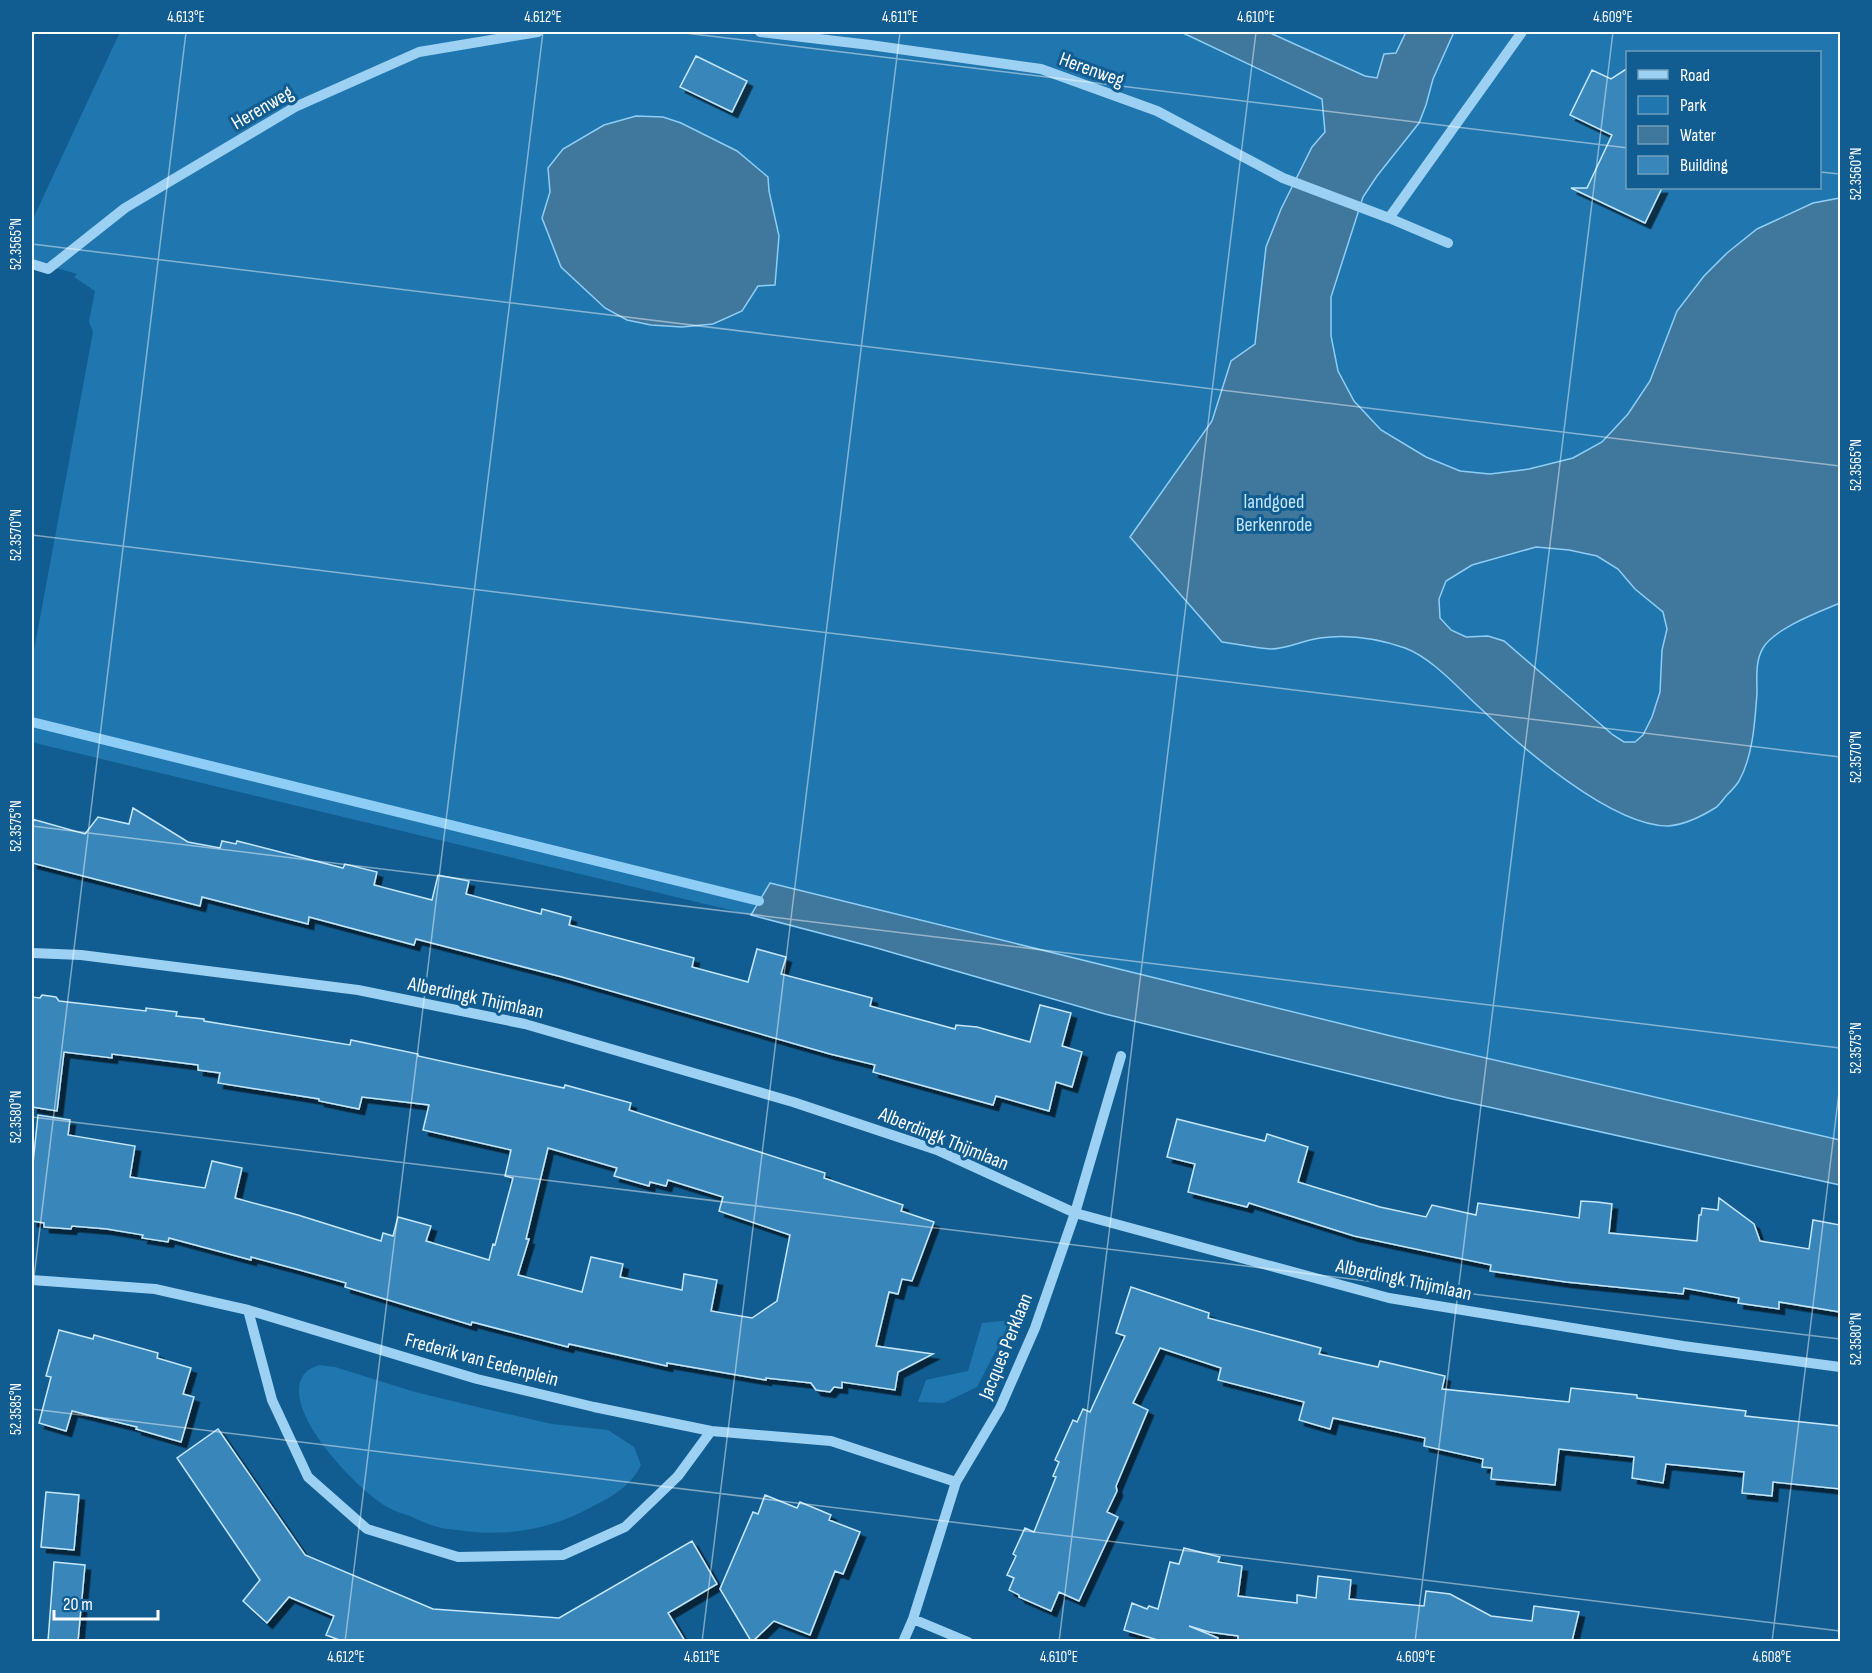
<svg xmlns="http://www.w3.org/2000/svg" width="1872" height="1673" font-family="'Sofia Sans Condensed',sans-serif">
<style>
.green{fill:#2076af;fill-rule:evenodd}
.water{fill:#40779d;stroke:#8ecef6;stroke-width:1.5;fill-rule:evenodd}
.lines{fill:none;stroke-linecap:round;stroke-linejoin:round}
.stream{stroke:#8ecef6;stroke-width:10}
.building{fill:#3986ba;stroke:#c4e7fd;stroke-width:1.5;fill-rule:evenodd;filter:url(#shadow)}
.minor{stroke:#9dd1f3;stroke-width:10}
.ticks{fill:none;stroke:#fff;stroke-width:1.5;stroke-opacity:0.45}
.labels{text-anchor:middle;stroke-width:6;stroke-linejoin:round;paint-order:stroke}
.street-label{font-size:20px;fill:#fff;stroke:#115d91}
.park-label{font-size:20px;fill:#c4e7fd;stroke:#115d91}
.neatline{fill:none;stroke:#fff;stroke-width:2}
.ticks-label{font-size:15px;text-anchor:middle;fill:#fff}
</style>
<defs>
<filter id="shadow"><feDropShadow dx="5.5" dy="5.5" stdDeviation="0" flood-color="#0009"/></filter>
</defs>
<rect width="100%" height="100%" fill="#115d91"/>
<path class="green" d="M 120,32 L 1840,32 L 1840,1162 L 1391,1036 L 770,883 L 751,915 L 35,743 L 32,739 L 32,661 L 93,332 L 89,322 L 95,291 L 74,277 L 77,274 L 32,261 L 32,221 ZM 1628,52 L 1820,52 L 1820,188 L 1628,188 Z
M 1012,1320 L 977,1387 L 944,1403 L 918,1402 L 926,1380 L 968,1371 L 982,1323 Z
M 319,1365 L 335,1367 L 415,1392 L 490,1410 L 552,1424 L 608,1430 L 634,1447 L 641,1465 C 630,1489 605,1500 582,1512 C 543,1531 500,1537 458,1530 C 450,1529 442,1529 435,1526 C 427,1524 418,1520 410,1516 C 403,1514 395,1511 389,1508 C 360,1493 272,1404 307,1371 C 309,1369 315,1367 319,1365 Z"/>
<path class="water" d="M 1181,32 L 1268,32 L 1365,76 L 1377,78 L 1384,54 L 1396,53 L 1406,32 L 1454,32 L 1433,79 L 1426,105 L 1419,123 L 1377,176 L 1363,197 L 1331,297 L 1331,336 L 1338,371 L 1354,401 L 1381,430 L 1426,457 L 1460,471 L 1490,474 L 1529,469 L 1573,458 L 1602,442 L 1628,414 L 1650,381 L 1677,311 L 1704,276 L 1727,253 L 1757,229 L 1813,203 L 1840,198 L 1840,603 C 1819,612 1775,628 1763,648 C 1755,661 1757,679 1757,693 C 1755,721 1753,756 1739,781 C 1736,786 1731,791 1727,795 C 1723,799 1720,805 1715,808 C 1702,816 1684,825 1668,826 C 1611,826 1520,746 1479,707 C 1458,688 1432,658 1405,648 C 1379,639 1348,634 1320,638 C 1304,640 1287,649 1271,649 C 1255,648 1238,644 1222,642 L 1130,537 L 1212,421 L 1231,361 L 1255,344 L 1266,247 L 1281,209 L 1312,147 L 1325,132 L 1322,99 ZM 1536,547 L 1569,550 L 1597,556 L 1618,569 L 1635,589 L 1663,612 L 1667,629 L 1662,650 L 1660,692 L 1652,717 L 1643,735 L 1635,742 L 1624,742 L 1613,735 L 1504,641 L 1488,636 L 1466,637 L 1451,630 L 1440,618 L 1439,599 L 1446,581 L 1472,565 Z
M 636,116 L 663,117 L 681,123 L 737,151 L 768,177 L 769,191 L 779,236 L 775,285 L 758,286 L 742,311 L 713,324 L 682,327 L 651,325 L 627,320 L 605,308 L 561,267 L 542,218 L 550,192 L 548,168 L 563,149 L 604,125 Z
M 770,883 L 1391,1036 L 1840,1140 L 1840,1185 L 1448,1098 L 1105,1014 L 873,947 L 751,915 Z"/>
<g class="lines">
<path class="stream" d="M 32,722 L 759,901"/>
</g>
<path class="building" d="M 696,56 L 747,81 L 732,112 L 680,87 Z
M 1628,68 L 1628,188 L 1662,188 L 1645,223 L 1571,188 L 1587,188 L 1612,135 L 1570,115 L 1592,70 L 1611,79 Z
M 133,808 L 188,842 L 220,848 L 222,841 L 236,844 L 237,841 L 343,868 L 345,864 L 377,872 L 374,885 L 432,900 L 438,875 L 469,881 L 466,894 L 541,914 L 542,909 L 571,917 L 569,925 L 694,958 L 692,967 L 748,982 L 757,949 L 786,957 L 781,974 L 872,998 L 870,1006 L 955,1029 L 956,1025 L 977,1027 L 1030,1042 L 1040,1005 L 1071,1013 L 1062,1046 L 1082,1052 L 1072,1087 L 1056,1082 L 1049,1111 L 996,1096 L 993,1105 L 873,1072 L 875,1065 L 830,1054 L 562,977 L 416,939 L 414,945 L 309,917 L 308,924 L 202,897 L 200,906 L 32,863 L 32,819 L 85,834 L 98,817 L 129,824 Z
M 42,995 L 56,997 L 59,1001 L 146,1011 L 146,1008 L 177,1012 L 176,1016 L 204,1019 L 204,1021 L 350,1045 L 351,1040 L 418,1054 L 418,1056 L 564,1088 L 565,1085 L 631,1103 L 629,1110 L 825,1173 L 824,1178 L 903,1205 L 901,1211 L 934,1222 L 912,1281 L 902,1279 L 898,1294 L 889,1292 L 876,1346 L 933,1354 L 898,1372 L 895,1390 L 842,1382 L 842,1388 L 834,1387 L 830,1392 L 816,1390 L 811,1383 L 766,1378 L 766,1380 L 667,1363 L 667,1366 L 569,1344 L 568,1347 L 472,1322 L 471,1325 L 345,1287 L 346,1283 L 296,1269 L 251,1257 L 251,1260 L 169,1238 L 168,1242 L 142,1238 L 143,1235 L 107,1229 L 72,1226 L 71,1229 L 44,1227 L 44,1223 L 32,1221 L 32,1163 L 33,1163 L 38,1115 L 70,1120 L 68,1135 L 135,1146 L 130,1177 L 205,1188 L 212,1161 L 242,1168 L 235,1198 L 298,1215 L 381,1241 L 383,1233 L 393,1236 L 398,1217 L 431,1226 L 426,1241 L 489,1260 L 493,1244 L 495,1245 L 513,1178 L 505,1176 L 511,1150 L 423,1130 L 429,1105 L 362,1097 L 359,1109 L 319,1101 L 319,1099 L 218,1083 L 220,1073 L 198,1070 L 198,1065 L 112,1054 L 112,1058 L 64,1052 L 57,1111 L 32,1107 L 32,997 L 40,998 ZM 548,1148 L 617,1168 L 614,1176 L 649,1186 L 650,1182 L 666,1186 L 668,1180 L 723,1197 L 719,1211 L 790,1235 L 777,1301 L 752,1318 L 711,1311 L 717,1280 L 684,1274 L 682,1290 L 620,1277 L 623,1264 L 591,1257 L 582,1292 L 518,1275 L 529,1239 L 526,1239 Z
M 1177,1119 L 1265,1141 L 1267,1134 L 1308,1147 L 1298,1182 L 1380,1207 L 1426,1217 L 1432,1205 L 1476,1215 L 1478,1203 L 1579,1218 L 1581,1201 L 1597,1202 L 1612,1204 L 1609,1233 L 1697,1241 L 1699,1215 L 1701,1215 L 1702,1208 L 1718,1210 L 1719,1198 L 1754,1224 L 1760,1241 L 1809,1249 L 1813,1220 L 1840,1225 L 1840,1312 L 1779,1302 L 1779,1309 L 1738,1303 L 1739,1298 L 1684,1288 L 1683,1294 L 1566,1282 L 1490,1271 L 1491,1265 L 1354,1236 L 1249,1203 L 1247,1207 L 1188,1192 L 1195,1164 L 1167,1157 Z
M 1131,1287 L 1209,1313 L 1208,1318 L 1321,1348 L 1319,1354 L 1378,1367 L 1380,1361 L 1445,1376 L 1442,1389 L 1569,1402 L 1571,1388 L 1637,1395 L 1637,1398 L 1746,1411 L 1745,1416 L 1840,1426 L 1840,1489 L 1773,1482 L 1772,1496 L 1742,1493 L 1744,1472 L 1666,1464 L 1663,1483 L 1632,1478 L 1634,1457 L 1559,1449 L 1555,1485 L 1491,1479 L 1492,1468 L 1482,1467 L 1483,1459 L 1424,1446 L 1425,1438 L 1333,1418 L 1330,1429 L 1299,1420 L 1304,1402 L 1218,1380 L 1221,1368 L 1160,1348 L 1133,1403 L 1148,1410 L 1116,1486 L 1117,1491 L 1107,1512 L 1118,1517 L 1079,1601 L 1059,1592 L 1051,1611 L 1019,1597 L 1019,1595 L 1009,1590 L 1014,1578 L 1007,1575 L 1016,1556 L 1013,1554 L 1025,1528 L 1034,1532 L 1056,1477 L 1053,1476 L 1059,1462 L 1055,1460 L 1073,1420 L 1077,1422 L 1083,1409 L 1090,1412 L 1125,1336 L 1116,1333 Z
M 59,1330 L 93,1339 L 94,1335 L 158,1353 L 157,1358 L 191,1368 L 183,1394 L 194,1397 L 181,1442 L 136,1429 L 137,1427 L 72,1411 L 66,1431 L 39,1423 L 51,1377 L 46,1376 Z
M 218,1429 L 305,1555 L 433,1609 L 559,1618 L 692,1541 L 717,1584 L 668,1613 L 685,1641 L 342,1641 L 326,1635 L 334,1616 L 289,1597 L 267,1623 L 243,1601 L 260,1580 L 177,1458 Z
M 46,1492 L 79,1495 L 74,1550 L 41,1547 Z
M 765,1495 L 797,1508 L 800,1502 L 831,1515 L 829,1520 L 860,1532 L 843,1574 L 835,1571 L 810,1635 L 774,1621 L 753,1641 L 751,1641 L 720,1589 L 753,1512 L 758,1514 Z
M 1184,1548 L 1220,1557 L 1218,1562 L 1242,1566 L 1238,1596 L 1297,1603 L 1297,1595 L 1316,1598 L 1318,1576 L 1351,1580 L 1349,1599 L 1424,1606 L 1426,1591 L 1450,1594 L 1491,1616 L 1532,1621 L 1534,1606 L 1579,1612 L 1572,1641 L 1238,1641 L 1238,1636 L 1209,1632 L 1189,1626 L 1218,1638 L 1217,1641 L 1161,1641 L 1124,1630 L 1132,1603 L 1147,1609 L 1149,1606 L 1158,1609 L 1170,1562 L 1179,1564 Z
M 54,1562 L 85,1565 L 78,1641 L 48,1641 Z"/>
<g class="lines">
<path class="minor" d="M 760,32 L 870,45 L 1041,69 L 1157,111 L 1283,178 L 1389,218 L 1522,32
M 1389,218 L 1448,243
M 32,264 L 48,269 L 125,208 L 295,107 L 419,52 L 538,32
M 32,953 L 81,955 L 358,990 L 525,1024 L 793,1102 L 937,1150 L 1075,1213 L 1389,1298 L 1683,1346 L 1840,1367
M 32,1280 L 155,1289 L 248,1310 L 477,1379 L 594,1407 L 711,1431 L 831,1441 L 956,1482
M 248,1310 L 272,1400 L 308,1477 L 367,1529 L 458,1557 L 563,1555 L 625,1527 L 678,1476 L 711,1431
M 913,1619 L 968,1642
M 903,1642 L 913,1619 L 956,1482 L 1000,1408 L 1035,1328 L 1075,1213 L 1121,1056"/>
</g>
<path class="ticks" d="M 677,32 L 1628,148M 1820,172 L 1840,174M 32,244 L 1840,466M 32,535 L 1840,757M 32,826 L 1840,1048M 32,1117 L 1840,1339M 32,1293 L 186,32M 32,1409 L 1840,1631M 345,1642 L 543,32M 702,1642 L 900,32M 1059,1642 L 1256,32M 1415,1642 L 1613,32M 1772,1642 L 1840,1084"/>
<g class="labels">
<g class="street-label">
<text transform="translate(1092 69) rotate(20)" y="7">Herenweg</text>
<text transform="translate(262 107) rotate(-30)" y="7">Herenweg</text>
<text transform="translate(476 997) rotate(12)" y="7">Alberdingk Thijmlaan</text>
<text transform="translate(944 1138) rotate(22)" y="7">Alberdingk Thijmlaan</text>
<text transform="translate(1404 1279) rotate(12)" y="7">Alberdingk Thijmlaan</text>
<text transform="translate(1005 1346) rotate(-68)" y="7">Jacques Perklaan</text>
<text transform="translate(482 1359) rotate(15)" y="7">Frederik van Eedenplein</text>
</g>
<g class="park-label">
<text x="1274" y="508">landgoed<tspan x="1274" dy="23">Berkenrode</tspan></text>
</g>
</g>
<rect width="1872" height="1673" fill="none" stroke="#115d91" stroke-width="66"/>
<rect x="1626" y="51" width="195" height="138" fill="#115d91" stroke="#709ebd" stroke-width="1.5"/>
<rect x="1638" y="70" width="30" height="9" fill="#9dd1f3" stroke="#709ebd" stroke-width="1.5"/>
<text x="1680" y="81" font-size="18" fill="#ffffff">Road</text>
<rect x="1638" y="96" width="30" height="18" fill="#2076af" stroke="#709ebd" stroke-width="1.5"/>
<text x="1680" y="111" font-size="18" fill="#ffffff">Park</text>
<rect x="1638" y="126" width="30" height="18" fill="#40779d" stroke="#709ebd" stroke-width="1.5"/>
<text x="1680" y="141" font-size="18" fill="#ffffff">Water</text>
<rect x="1638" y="156" width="30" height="18" fill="#3986ba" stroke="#709ebd" stroke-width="1.5"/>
<text x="1680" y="171" font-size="18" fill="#ffffff">Building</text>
<path d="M54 1610v9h104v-9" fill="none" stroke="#ffffff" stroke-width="3"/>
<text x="63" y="1610" font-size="18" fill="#ffffff" stroke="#115d91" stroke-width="4.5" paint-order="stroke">20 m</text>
<rect x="33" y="33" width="1806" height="1607" class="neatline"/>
<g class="ticks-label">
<text x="186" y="22">4.613°E</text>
<text x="543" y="22">4.612°E</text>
<text x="900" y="22">4.611°E</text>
<text x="1256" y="22">4.610°E</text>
<text x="1613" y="22">4.609°E</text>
<text transform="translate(1856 174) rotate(-90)" y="5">52.3560°N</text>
<text transform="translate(16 244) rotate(-90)" y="5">52.3565°N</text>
<text transform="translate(1856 465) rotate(-90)" y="5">52.3565°N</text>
<text transform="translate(16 535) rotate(-90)" y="5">52.3570°N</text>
<text transform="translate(1856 757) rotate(-90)" y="5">52.3570°N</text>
<text transform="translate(16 826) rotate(-90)" y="5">52.3575°N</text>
<text transform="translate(1856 1048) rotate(-90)" y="5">52.3575°N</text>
<text transform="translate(16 1117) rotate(-90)" y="5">52.3580°N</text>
<text transform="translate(1856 1339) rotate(-90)" y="5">52.3580°N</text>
<text transform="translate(16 1409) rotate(-90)" y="5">52.3585°N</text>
<text x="346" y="1662">4.612°E</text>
<text x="702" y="1662">4.611°E</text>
<text x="1059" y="1662">4.610°E</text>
<text x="1416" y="1662">4.609°E</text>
<text x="1772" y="1662">4.608°E</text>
</g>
</svg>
